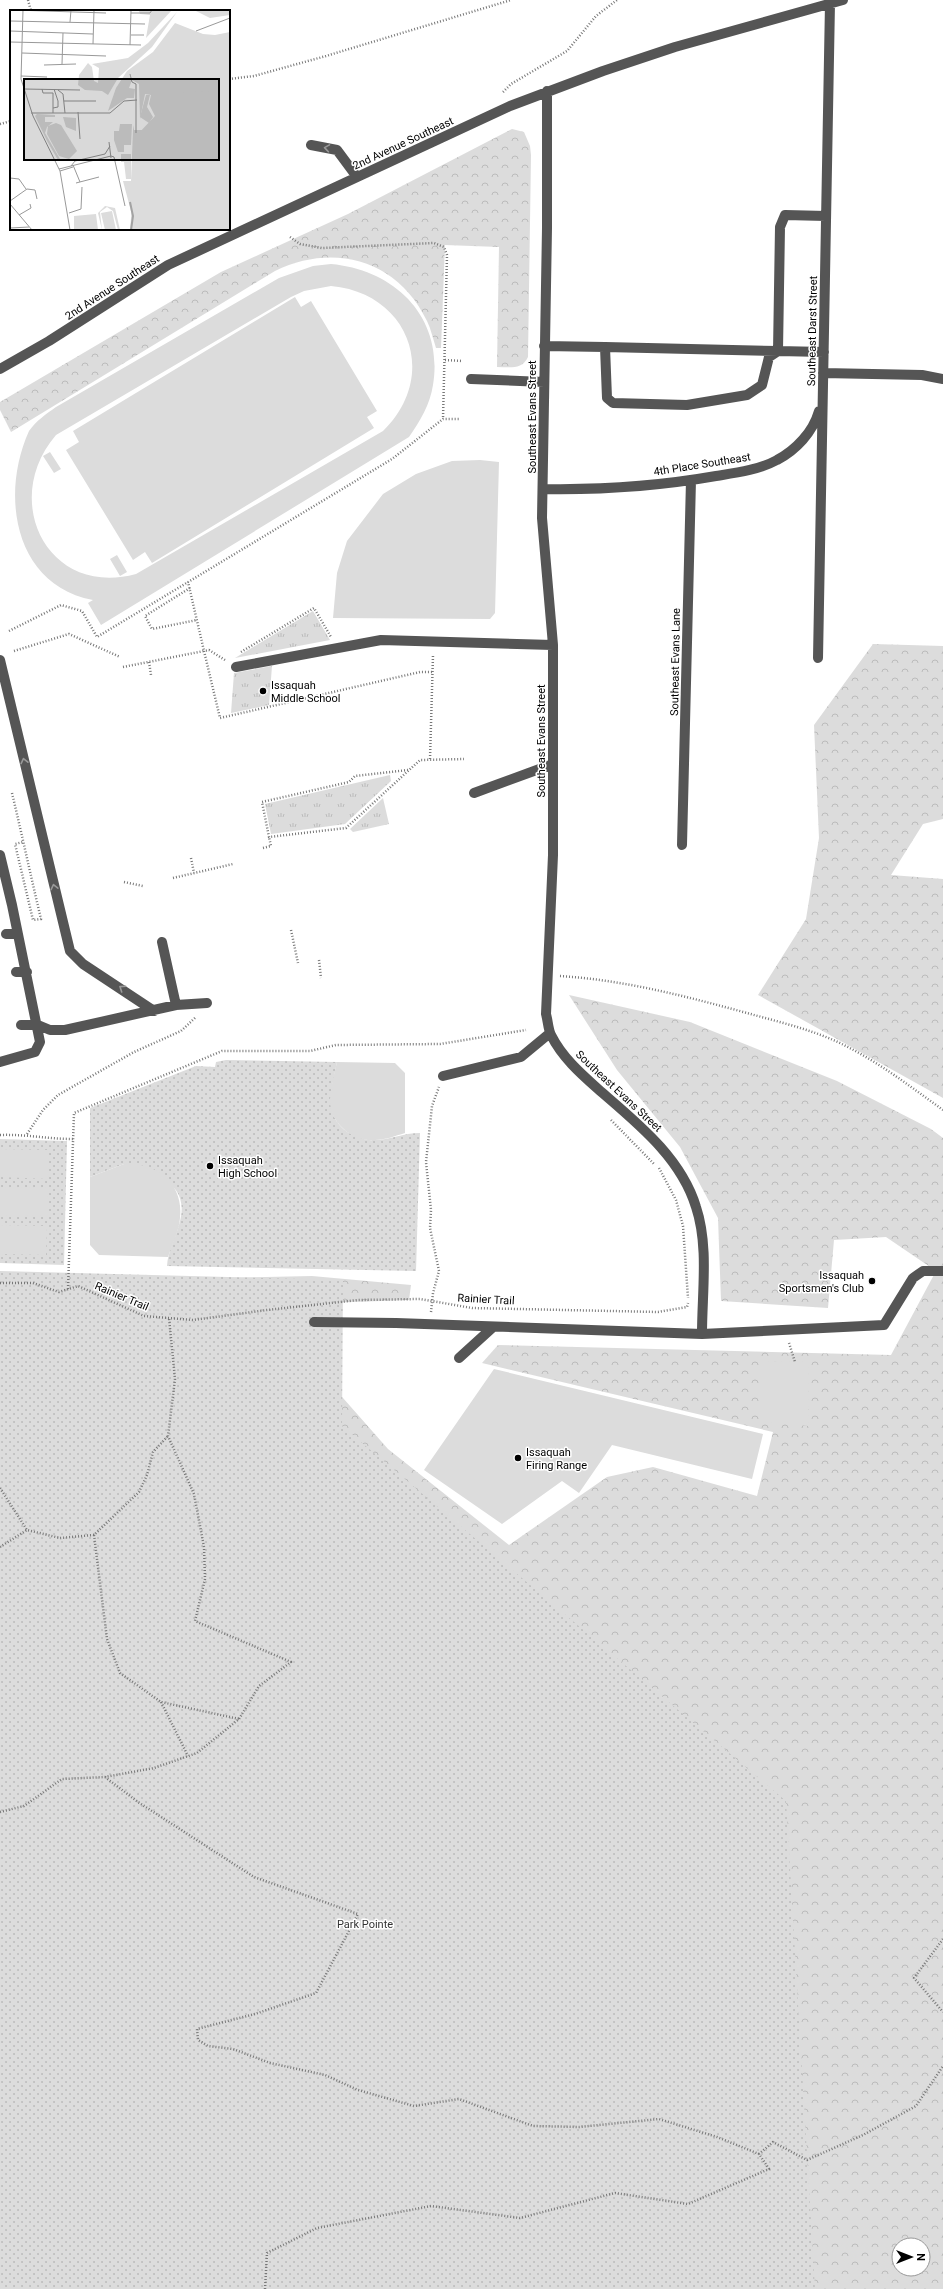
<svg xmlns="http://www.w3.org/2000/svg" width="943" height="2289" font-family="Roboto,sans-serif">
<style>
.grass{fill:url(#grass-tufts)}
.forest{fill:url(#forest-crowns);fill-rule:evenodd}
.park{fill:url(#park-dots)}
.pitch{fill:#dcdcdc;fill-rule:evenodd}
.lines{fill:none;stroke-linecap:round;stroke-linejoin:round}
.path{stroke:#777;stroke-width:2.5;stroke-dasharray:1 2;stroke-linecap:butt}
.minor{stroke:#555;stroke-width:10}
.oneway{stroke:#999}
.poi-dot{fill:#000;stroke:#fff;stroke-width:1.5}
.labels{text-anchor:middle;stroke-width:3;stroke-linejoin:round;paint-order:stroke}
.street-label{font-size:11px;fill:#000;stroke:#fff}
.poi-label{font-size:11px;fill:#000;stroke:#fff;text-anchor:start}
.park-label{font-size:11px;fill:#333;stroke:#fff}
.inset-river{fill:none;stroke:#a3a3a3;stroke-width:2}
.inset-road{fill:none;stroke:#999;stroke-width:1}
.view{fill:#000;fill-opacity:0.15;stroke:#000;stroke-width:2}
.inset-edge{fill:none;stroke:#000;stroke-width:2}
</style>
<defs>
<pattern id="grass-tufts" width="24" height="20" patternUnits="userSpaceOnUse"><rect width="24" height="20" fill="#dcdcdc"/><path d="M3 7l-1-3M5 7V3M7 7l1-3M15 17l-1-3M17 17v-4M19 17l1-3" fill="none" stroke="#bbb"/></pattern>
<pattern id="forest-crowns" width="20" height="18" patternUnits="userSpaceOnUse"><rect width="20" height="18" fill="#dcdcdc"/><path d="M2 6a3 3 0 1 1 6 0M12 15a3 3 0 1 1 6 0" fill="none" stroke="#bbb"/></pattern>
<pattern id="park-dots" width="8" height="8" patternUnits="userSpaceOnUse"><rect width="8" height="8" fill="#dcdcdc"/><path d="M2 2h.1M6 6h.1" fill="none" stroke="#bbb" stroke-width="1.8" stroke-linecap="round"/></pattern>
</defs>
<rect width="100%" height="100%" fill="#fff"/>
<path class="grass" d="M 313,611 L 330,640 L 235,658 Z
M 272,666 L 269,705 L 231,713 L 234,673 Z
M 390,775 L 391,781 L 345,824 L 271,834 L 265,804 Z
M 383,798 L 389,824 L 353,832 L 350,829 Z"/>
<path class="forest" d="M 512,129 L 524,132 L 530,146 L 531,155 L 528,357 C 522,370 510,367 497,367 L 499,247 L 445,245 L 441,348 L 436,348 C 433,339 431,329 427,321 C 398,260 334,242 275,271 L 11,432 L 0,410 L 0,402 L 221,272 L 348,214 Z
M 873,644 L 943,646 L 943,819 L 923,824 L 891,875 L 943,879 L 943,1098 L 758,995 L 806,919 L 819,838 L 814,725 Z
M 569,995 L 690,1022 L 837,1081 L 931,1129 L 943,1138 L 943,2289 L 0,2289 L 98,1281 L 312,1276 L 411,1285 L 409,1300 L 296,1304 L 298,1347 L 388,1449 L 509,1545 L 607,1477 L 653,1467 L 757,1496 L 773,1432 L 482,1363 L 498,1345 L 891,1355 L 936,1271 L 886,1237 L 834,1240 L 828,1308 L 721,1301 L 718,1218 L 680,1147 L 617,1070 ZM 899,2245 L 923,2245 L 923,2269 L 899,2269 Z"/>
<path class="park" d="M 226,1060 L 337,1062 C 332,1088 322,1118 351,1134 C 358,1137 366,1141 374,1140 C 390,1140 403,1133 420,1133 L 416,1271 L 167,1266 C 168,1251 175,1239 179,1225 C 192,1181 155,1176 124,1164 L 90,1177 L 90,1108 L 196,1066 L 215,1067 L 216,1062 Z
M 0,1139 L 67,1141 L 64,1265 L 0,1263 Z
M 0,1271 L 343,1280 L 342,1426 L 786,1801 L 815,2289 L 0,2289 Z"/>
<path class="pitch" d="M 331,264 C 396,270 444,318 433,385 C 430,405 420,421 409,437 L 101,625 L 88,603 L 93,600 C 14,585 0,495 29,431 C 36,421 46,414 56,407 L 279,278 L 313,266 ZM 331,286 C 409,293 440,375 383,431 L 136,574 C 47,598 0,500 56,435 L 291,297 L 304,291 Z
M 295,297 L 301,307 L 311,301 L 377,411 L 367,417 L 374,428 L 152,563 L 145,552 L 133,560 L 66,450 L 79,442 L 73,431 Z
M 50,452 L 61,469 L 54,473 L 43,456 Z
M 480,460 L 499,462 L 495,613 L 490,619 L 333,618 L 337,573 L 347,541 L 383,494 L 416,474 L 452,461 Z
M 117,555 L 127,572 L 120,576 L 110,559 Z
M 337,1062 L 395,1063 L 405,1073 L 405,1133 C 395,1136 385,1140 375,1140 C 352,1142 329,1122 330,1099 C 331,1087 334,1074 337,1062 Z
M 0,1149 L 49,1150 L 48,1179 L 0,1177 Z
M 124,1164 C 157,1162 184,1184 180,1218 C 179,1231 172,1245 168,1257 L 99,1255 L 90,1245 L 90,1177 Z
M 0,1187 L 48,1188 L 47,1216 L 0,1215 Z
M 0,1225 L 47,1226 L 46,1255 L 0,1254 Z
M 761,1361 L 809,1362 L 808,1426 L 761,1421 Z
M 494,1369 L 763,1434 L 752,1479 L 612,1445 L 579,1493 L 562,1481 L 502,1524 L 424,1470 Z"/>
<g class="lines">
<path class="path" d="M 28,0 L 31,11
M 229,79 L 254,76 L 326,56 L 511,0
M 503,92 L 511,84 L 567,51 L 596,16 L 617,0
M 0,124 L 11,121
M 290,237 L 300,244 L 322,248 L 434,243 L 444,247 L 447,255 L 443,419
M 445,360 L 463,361
M 190,588 L 145,616 L 152,629 L 197,620
M 9,631 L 61,605 L 82,611 L 97,637 L 392,459 L 443,419 L 460,419
M 14,651 L 69,634 L 120,657
M 241,652 L 314,608 L 331,637
M 225,660 L 209,650 L 204,651 L 220,718 L 420,672 L 432,672
M 149,662 L 151,675
M 123,667 L 204,651 L 188,582
M 430,759 L 433,655
M 408,770 L 355,776 L 349,782 L 262,802 L 269,837 L 346,828 L 420,760 L 464,759
M 12,793 C 22,835 31,877 41,919 L 33,920 L 15,844 L 23,842
M 263,848 L 271,846 L 269,837
M 191,858 L 194,873
M 173,878 L 233,864
M 124,882 L 143,886
M 291,930 L 298,963
M 319,960 L 321,978
M 560,976 C 624,980 685,996 747,1013 C 779,1022 814,1030 844,1045 C 880,1063 911,1087 943,1110
M 611,1120 L 655,1165
M 27,1134 L 43,1110 L 58,1095 L 134,1052 L 181,1031 L 196,1017
M 0,1135 C 25,1134 48,1139 73,1139
M 659,1168 L 676,1200 L 683,1226 L 688,1298
M 0,1283 L 33,1283 L 59,1292 L 78,1286 L 144,1316 L 193,1320 L 267,1310 L 358,1300 L 420,1299 L 472,1308 L 658,1312 L 687,1307 L 688,1303
M 68,1289 L 74,1113 L 222,1051 L 310,1051 L 336,1045 L 440,1044 L 526,1030
M 431,1312 L 433,1293 L 439,1271 L 430,1228 L 431,1210 L 426,1162 L 432,1106 L 439,1087
M 789,1343 L 795,1362
M 0,1488 L 27,1530
M 94,1535 L 107,1639 L 120,1673 L 161,1702 L 239,1719
M 0,1547 L 27,1530 L 60,1538 L 94,1535 L 139,1492 L 147,1475 L 153,1452 L 168,1436
M 161,1702 L 188,1756
M 105,1777 L 138,1802 L 254,1877 L 358,1914 L 316,1993 L 255,2014 L 197,2029 L 198,2040 L 208,2046 L 233,2049 L 270,2063 L 325,2075 L 358,2090 L 414,2106 L 459,2099 L 533,2126 L 579,2127 L 659,2119 L 717,2137 L 759,2154
M 0,1812 L 24,1806 L 62,1779 L 105,1777 L 154,1768 L 197,1753 L 239,1719 L 259,1686 L 291,1662 L 195,1621 L 205,1579 L 204,1547 L 194,1494 L 168,1436 L 175,1379 L 169,1318
M 943,1939 L 914,1978 L 943,2012
M 265,2289 L 267,2253 L 317,2228 L 431,2206 L 520,2218 L 615,2193 L 688,2204 L 769,2169 L 759,2154 L 773,2142 L 807,2160 L 863,2135 L 916,2106 L 943,2066"/>
<path class="minor" d="M 547,91 L 547,228 L 542,518 L 553,645 L 553,855 L 546,1014 C 548,1021 548,1029 551,1035 C 562,1057 580,1073 598,1089 C 636,1122 681,1157 696,1207 C 709,1246 702,1292 702,1334
M 311,145 L 337,150 L 357,177
M 544,346 L 605,347 L 607,398 L 613,403 L 687,405 L 747,395 L 762,385 L 769,357 L 778,351 L 824,352
M 605,347 L 778,351 L 780,227 L 785,215 L 826,216
M 0,369 L 49,341 L 168,265 L 510,106 L 603,71 L 675,47 L 843,0
M 823,373 L 922,375 L 943,379
M 471,379 L 544,382
M 543,489 C 601,490 659,486 716,476 C 735,473 759,470 777,460 C 796,450 813,432 819,411
M 818,658 L 830,3
M 0,660 L 70,951 L 83,964 L 154,1011
M 236,667 L 381,640 L 553,645
M 474,793 L 553,764
M 682,845 L 691,480
M 0,855 L 12,905 L 40,1042 L 35,1052 L 0,1062
M 6,934 L 18,934
M 162,942 L 176,1005
M 16,972 L 27,972
M 21,1025 L 38,1025 L 50,1030 L 65,1030 L 176,1005 L 207,1003
M 443,1076 L 521,1057 L 550,1033
M 314,1322 L 396,1323 L 702,1334 L 884,1325 L 913,1278 L 923,1271 L 943,1271
M 459,1358 L 492,1328"/>
</g>
<defs><path id="oneway-chevron" d="M-2-3.5L2.5 0L-2 3.5" fill="none" stroke-width="1.6" stroke-linecap="round" stroke-linejoin="round"/></defs>
<g class="oneway">
<use href="#oneway-chevron" transform="translate(327 148) rotate(-171)"/>
<use href="#oneway-chevron" transform="translate(24 761) rotate(-103)"/>
<use href="#oneway-chevron" transform="translate(54 887) rotate(-103)"/>
<use href="#oneway-chevron" transform="translate(122 988) rotate(-146)"/>
</g>
<g class="poi-dot">
<circle cx="263" cy="691" r="4"/>
<circle cx="210" cy="1166" r="4"/>
<circle cx="872" cy="1281" r="4"/>
<circle cx="518" cy="1458" r="4"/>
</g>
<g class="labels">
<g class="street-label">
<text transform="translate(403 143) rotate(-25)" y="4">2nd Avenue Southeast</text>
<text transform="translate(112 287) rotate(-33)" y="4">2nd Avenue Southeast</text>
<text transform="translate(812 331) rotate(-89)" y="4">Southeast Darst Street</text>
<text transform="translate(532 417) rotate(-90)" y="4">Southeast Evans Street</text>
<text transform="translate(702 464) rotate(-9)" y="4">4th Place Southeast</text>
<text transform="translate(675 662) rotate(-89)" y="4">Southeast Evans Lane</text>
<text transform="translate(541 741) rotate(-90)" y="4">Southeast Evans Street</text>
<text transform="translate(619 1091) rotate(43)" y="4">Southeast Evans Street</text>
<text transform="translate(122 1296) rotate(23)" y="4">Rainier Trail</text>
<text transform="translate(486 1299) rotate(3)" y="4">Rainier Trail</text>
</g>
<g class="poi-label">
<text x="271" y="689">Issaquah<tspan x="271" dy="13">Middle School</tspan></text>
<text x="218" y="1164">Issaquah<tspan x="218" dy="13">High School</tspan></text>
<text x="864" y="1279" text-anchor="end">Issaquah<tspan x="864" dy="13">Sportsmen's Club</tspan></text>
<text x="526" y="1456">Issaquah<tspan x="526" dy="13">Firing Range</tspan></text>
</g>
<g class="park-label">
<text x="365" y="1928">Park Pointe</text>
</g>
</g>
<g transform="translate(10 10)">
<rect width="220" height="220" fill="#fff"/>
<path d="M 162,0 L 136,28 L 140,5 L 130,4 L 129,1 ZM 184,0 L 220,0 L 220,5 L 200,8 ZM 167,2 L 142,37 L 108,68 L 98,85 L 92,81 L 75,80 L 68,75 L 69,65 L 78,53 L 82,57 L 84,71 L 88,73 L 89,58 L 82,54 L 118,48 L 138,33 ZM 165,13 L 193,24 L 205,25 L 220,22 L 220,220 L 120,220 L 124,172 L 123,115 L 125,124 L 128,124 L 145,106 L 139,94 L 141,85 L 135,84 L 130,109 L 129,74 L 122,70 L 119,78 L 125,79 L 124,88 L 117,88 L 98,101 L 106,78 L 117,61 L 143,42 ZM 27,104 L 45,105 L 45,107 L 35,107 L 35,112 L 43,112 L 37,117 L 35,123 L 50,149 L 48,150 L 37,131 L 25,106 Z" fill="#dcdcdc"/>
<path d="M 217,80 L 216,220 L 121,220 L 122,205 L 113,171 L 121,171 L 123,120 L 135,120 L 167,83 ZM 110,114 L 122,114 L 121,135 L 114,135 L 114,142 L 108,142 L 104,130 L 104,121 L 109,121 ZM 111,144 L 121,144 L 121,169 L 116,169 L 114,152 L 111,152 Z" fill="#dcdcdc"/>
<path d="M 136,85 L 140,85 L 137,97 L 143,107 L 139,113 L 130,107 ZM 53,107 L 66,108 L 66,121 L 56,117 ZM 46,113 L 51,115 L 67,141 L 59,149 L 49,146 L 37,124 L 38,116 ZM 95,196 L 105,198 L 110,220 L 108,220 L 103,201 L 97,197 L 90,202 L 92,220 L 88,203 ZM 102,201 L 106,220 L 95,220 L 91,203 ZM 86,204 L 88,220 L 64,220 L 64,206 Z" fill="#dcdcdc"/>
<path class="inset-river" d="M 120,192 L 123,206 L 121,220"/>
<path class="inset-road" d="M 4,0 L 96,3M 13,0 L 11,69 L 23,106 L 50,161 L 60,220M 121,3 L 140,3 L 142,0M 0,11 L 135,14M 60,12 L 61,0M 0,21 L 83,24M 186,21 L 220,8M 121,25 L 134,25M 0,32 L 131,35M 83,34 L 84,0M 120,35 L 121,0M 12,43 L 96,46M 52,54 L 53,23M 34,55 L 66,54M 120,64 L 122,72 L 126,74 L 126,123M 11,66 L 37,67M 14,79 L 70,80M 32,79 L 33,83 L 43,83 L 43,98M 48,80 L 53,84 L 55,103M 54,91 L 86,91M 68,102 L 70,129M 21,103 L 100,103 L 114,91 L 127,90M 43,103 L 43,98 L 48,97 L 48,91 L 44,79M 99,132 L 101,148M 101,146 L 104,147 L 115,196M 63,155 L 70,172M 61,156 L 65,151 L 95,144 L 100,136M 49,159 L 101,146M 50,161 L 63,157M 0,168 L 9,169 L 16,179M 66,173 L 89,167M 0,191 L 17,179 L 25,180 L 27,189M 0,194 L 22,220M 59,203 L 71,199 L 72,177M 9,205 L 21,198 L 20,194M 0,218 L 19,217"/>
<path class="view" d="M 14,69 L 209,69 L 209,150 L 14,150 Z"/>
<rect width="220" height="220" class="inset-edge"/>
</g>
<g transform="translate(911 2257) rotate(90)"><circle r="19" fill="#ffffff" stroke="#999999"/>
<path d="M0-3L7 15L0 10L-7 15Z" fill="#000000"/>
<text y="-6" font-size="11" font-weight="bold" text-anchor="middle" fill="#000000">N</text>
</g>
</svg>
